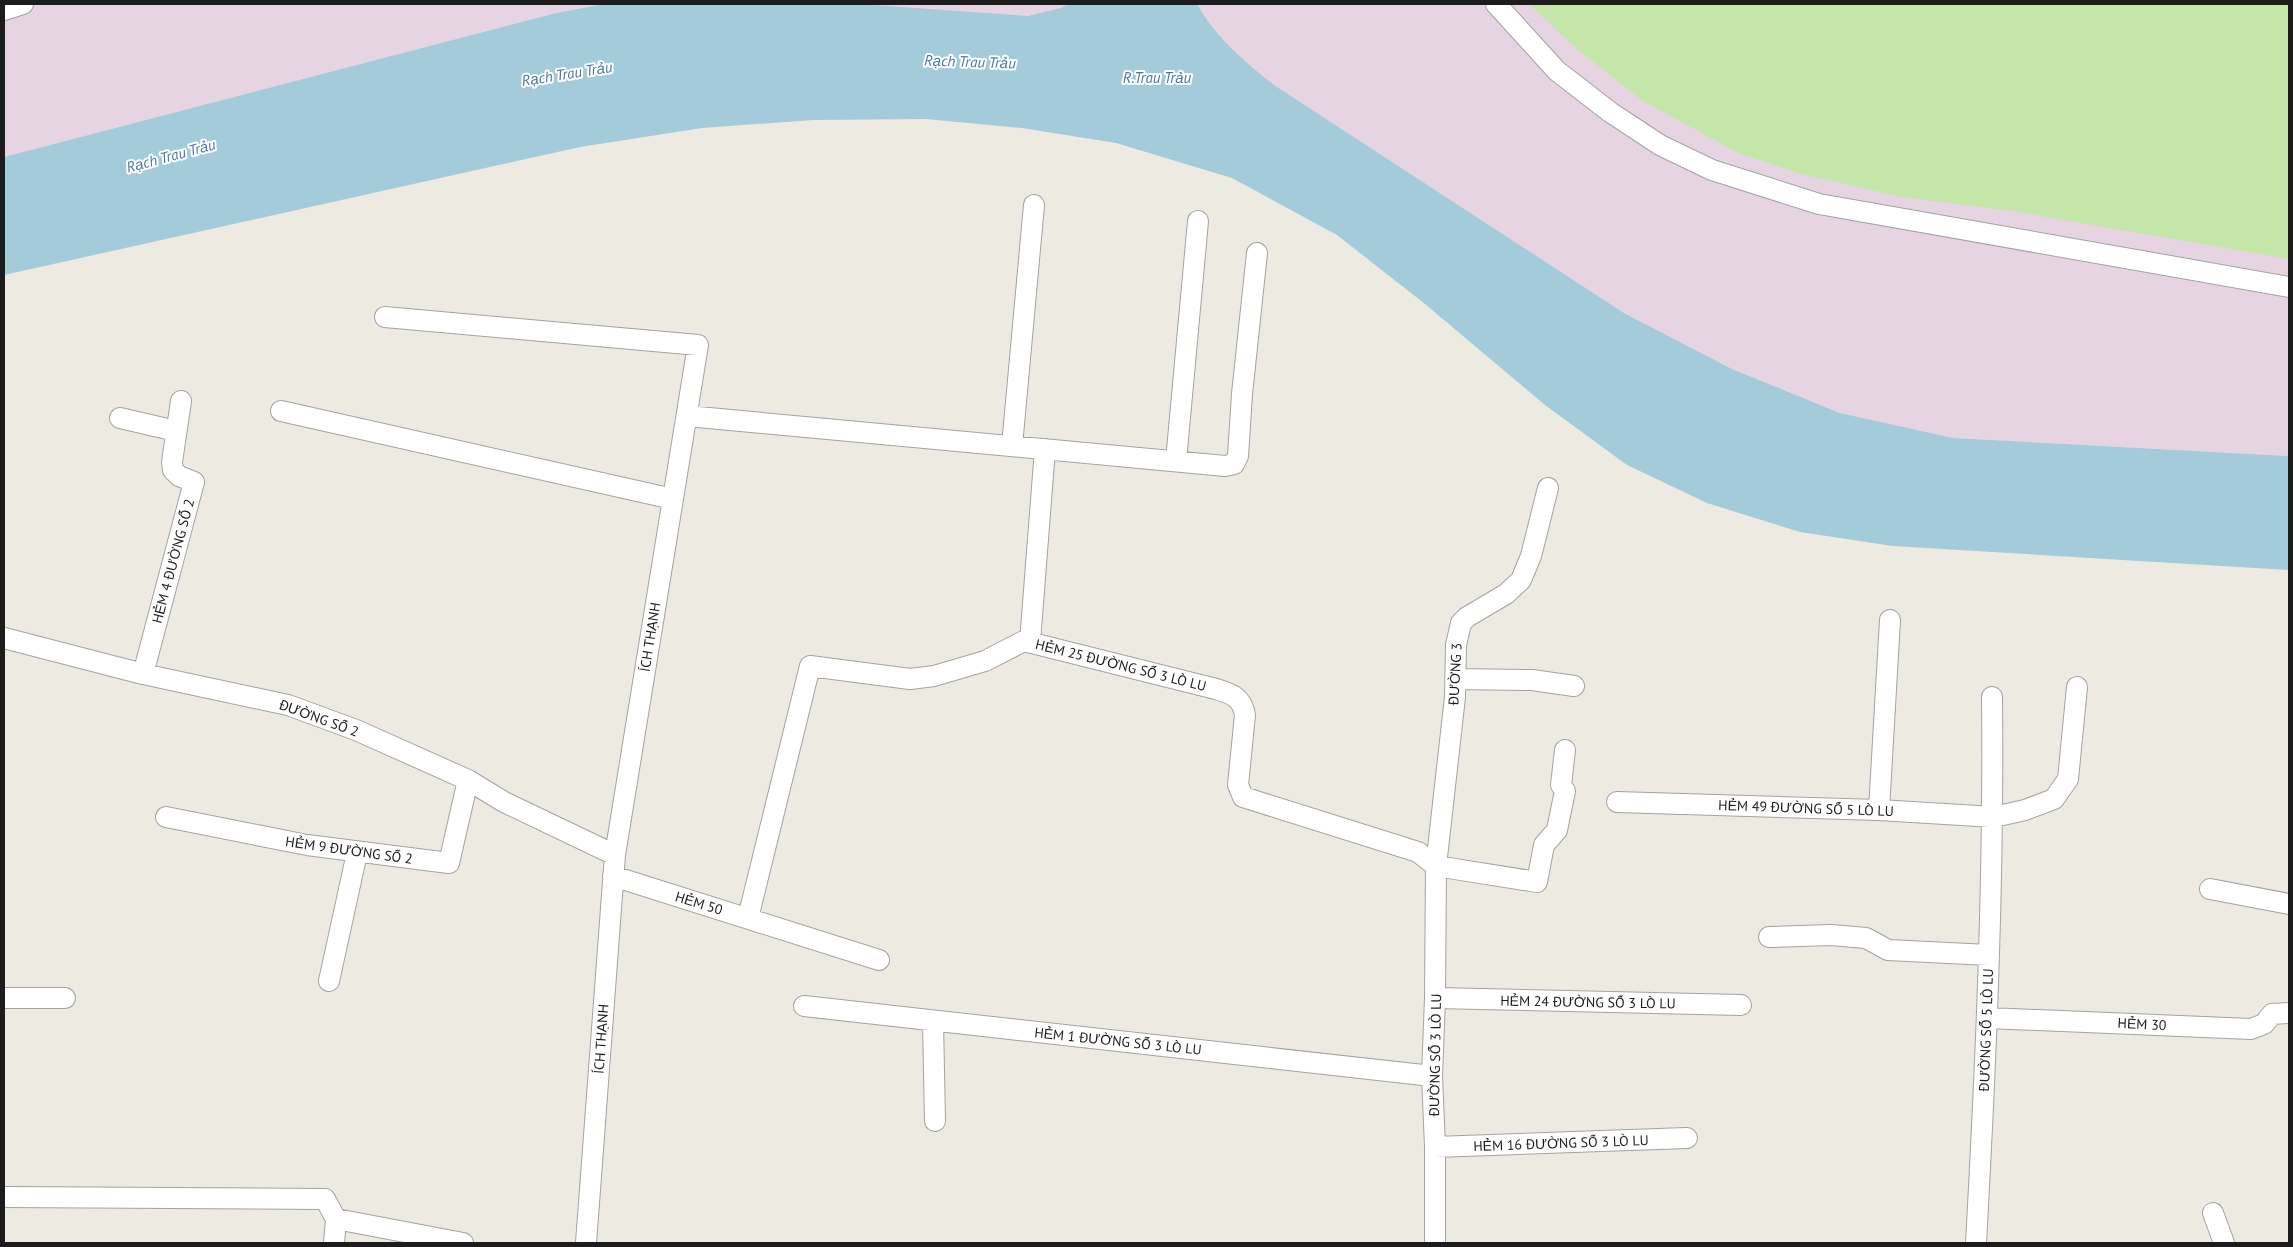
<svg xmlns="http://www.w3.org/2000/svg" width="2293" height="1247" font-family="'PT Sans',sans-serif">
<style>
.industrial{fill:#e6d4e2}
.grass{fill:#c5e6a9}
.water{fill:#a3cbda}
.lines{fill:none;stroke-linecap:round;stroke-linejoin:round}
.minor-casing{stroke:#a3a3a3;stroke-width:22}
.minor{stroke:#fff;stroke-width:20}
.labels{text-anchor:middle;stroke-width:4;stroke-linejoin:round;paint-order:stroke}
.street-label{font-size:14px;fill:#1c1c1c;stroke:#fff}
.water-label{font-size:15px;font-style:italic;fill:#4c77a7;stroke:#fff}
</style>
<rect width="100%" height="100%" fill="#edeae2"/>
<path class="industrial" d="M 4,4 L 604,4 L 556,13 L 4,157 Z
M 859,4 L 2289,4 L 2289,456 L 1953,438 L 1840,413 L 1732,369 L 1624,313 L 1274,85 Z"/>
<path class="grass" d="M 1529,4 L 2289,4 L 2289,259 L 2012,211 L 1901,197 L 1801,174 L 1740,154 L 1643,101 L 1578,50 Z"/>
<path class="water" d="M 604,4 L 859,4 L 1028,16 L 1061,8 L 1068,4 L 1197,4 C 1215,37 1245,62 1274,85 L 1624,313 L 1732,369 L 1840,413 L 1953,438 L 2289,456 L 2289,570 L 1893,546 L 1800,532 L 1707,503 L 1627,465 L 1545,405 L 1425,304 L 1337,235 L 1232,178 L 1116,143 L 1022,128 L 926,119 L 813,120 L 702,128 L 580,147 L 4,275 L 4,157 L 556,13 Z"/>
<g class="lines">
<defs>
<path id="minor" d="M 1496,4 L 1557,71 L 1610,112 L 1660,145 L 1712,170 L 1819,204 L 2289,287
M 4,10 L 23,4
M 385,317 L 698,345 L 615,855 L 586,1243
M 281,411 L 673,499
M 687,416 L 1225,466 L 1234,464 L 1238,456 L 1242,394 L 1257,253
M 120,418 L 176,431
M 1012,446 L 1034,205
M 1176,461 L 1198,221
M 4,638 L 143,674 L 288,705 L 356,730 L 468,780 L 504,802 L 615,855
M 1030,642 L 1045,449
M 143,674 L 194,482 L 179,476 L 173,470 L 172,462 L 181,401
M 1456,679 L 1532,680 L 1574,686
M 1617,802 L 1879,810 L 1994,817 L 2025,810 L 2054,799 L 2068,779 L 2077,687
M 1879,810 L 1890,620
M 166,817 L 307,845 L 449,863 L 468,780
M 1436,866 L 1537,882 L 1544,845 L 1557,830 L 1565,791 L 1561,785 L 1565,750
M 613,876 L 879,960
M 2210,889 L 2289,904
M 748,918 L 810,666 L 910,679 L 934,676 L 985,661 L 1024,641 L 1216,689 C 1232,694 1242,697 1245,715 L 1238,785 L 1243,797 L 1418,852 L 1436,866
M 1769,937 L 1831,935 L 1866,938 L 1888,950 L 1989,955
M 329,981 L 357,853
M 4,998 L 65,998
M 1435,998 L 1741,1005
M 804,1006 L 1432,1076
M 1988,1018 L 2251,1029 L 2264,1024 L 2272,1014 L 2289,1013
M 933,1021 L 935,1121
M 1435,1147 L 1687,1138
M 4,1197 L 325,1199 L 336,1219 L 463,1243
M 2213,1213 L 2224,1243
M 334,1243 L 336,1219
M 1435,1243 L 1435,1147 L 1432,1076 L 1435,998 L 1436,866 L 1455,697 L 1456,645 L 1461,623 L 1467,617 L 1506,594 L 1521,580 L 1531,556 L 1548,488
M 1976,1243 C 1986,1061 1994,879 1992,697"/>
</defs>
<use href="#minor" class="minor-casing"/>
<use href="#minor" class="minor"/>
</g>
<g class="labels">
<g class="street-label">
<text transform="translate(173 561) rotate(-75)" y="5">HẺM 4 ĐƯỜNG SỐ 2</text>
<text transform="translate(650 637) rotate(-81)" y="5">ÍCH THẠNH</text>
<text transform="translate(1121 665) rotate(14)" y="5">HẺM 25 ĐƯỜNG SỐ 3 LÒ LU</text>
<text transform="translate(1455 674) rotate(-87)" y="5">ĐƯỜNG 3</text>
<text transform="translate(319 718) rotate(20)" y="5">ĐƯỜNG SỐ 2</text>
<text transform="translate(1806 808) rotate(2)" y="5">HẺM 49 ĐƯỜNG SỐ 5 LÒ LU</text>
<text transform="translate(349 850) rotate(8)" y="5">HẺM 9 ĐƯỜNG SỐ 2</text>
<text transform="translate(699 903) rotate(17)" y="5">HẺM 50</text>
<text transform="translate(1588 1002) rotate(1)" y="5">HẺM 24 ĐƯỜNG SỐ 3 LÒ LU</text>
<text transform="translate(2142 1024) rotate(3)" y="5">HẺM 30</text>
<text transform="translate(1986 1030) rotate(-88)" y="5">ĐƯỜNG SỐ 5 LÒ LU</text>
<text transform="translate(601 1039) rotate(-86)" y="5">ÍCH THẠNH</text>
<text transform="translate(1118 1041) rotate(6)" y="5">HẺM 1 ĐƯỜNG SỐ 3 LÒ LU</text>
<text transform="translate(1435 1055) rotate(-89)" y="5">ĐƯỜNG SỐ 3 LÒ LU</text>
<text transform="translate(1561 1143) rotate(-2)" y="5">HẺM 16 ĐƯỜNG SỐ 3 LÒ LU</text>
</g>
<g class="water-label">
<text transform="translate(970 62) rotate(2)" y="5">Rạch Trau Trảu</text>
<text transform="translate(567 74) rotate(-9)" y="5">Rạch Trau Trảu</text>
<text x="1157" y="83">R.Trau Trảu</text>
<text transform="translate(171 156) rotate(-15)" y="5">Rạch Trau Trảu</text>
</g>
</g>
<rect width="2293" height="1247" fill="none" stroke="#1c1c1c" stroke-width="10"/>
</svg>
